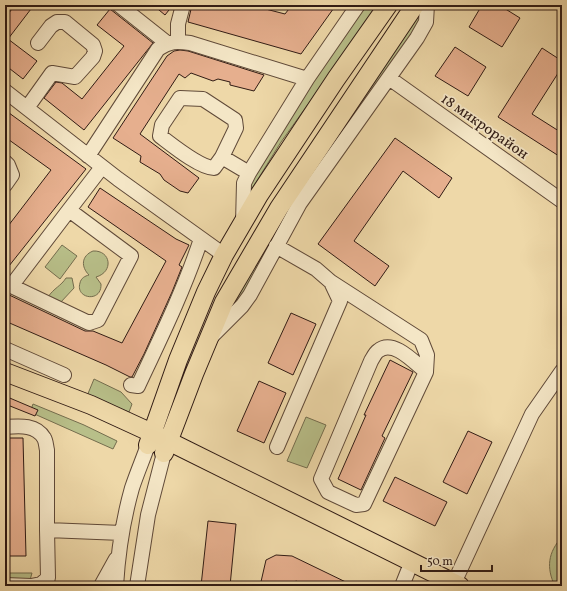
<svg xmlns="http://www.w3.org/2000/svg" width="567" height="591" font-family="Vollkorn,serif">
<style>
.green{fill:#b8bf89;stroke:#746d4e}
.building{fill:#e6af8e;stroke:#301b14}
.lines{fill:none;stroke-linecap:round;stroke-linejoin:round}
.minor-casing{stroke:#604a39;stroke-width:16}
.major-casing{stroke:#301b14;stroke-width:20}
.minor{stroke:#f4e6c6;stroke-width:14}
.major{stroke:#eed8a8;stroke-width:18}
.labels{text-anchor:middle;stroke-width:3.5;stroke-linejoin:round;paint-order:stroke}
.street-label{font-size:15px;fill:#301b14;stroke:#f4e6c6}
</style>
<rect width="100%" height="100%" fill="#eed8a8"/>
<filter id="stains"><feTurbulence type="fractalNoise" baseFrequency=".005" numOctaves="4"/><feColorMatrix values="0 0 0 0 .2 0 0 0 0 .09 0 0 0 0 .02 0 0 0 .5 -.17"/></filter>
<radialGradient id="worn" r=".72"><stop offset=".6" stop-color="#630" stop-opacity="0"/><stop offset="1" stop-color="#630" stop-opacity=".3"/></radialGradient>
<path class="green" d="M 366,5 L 379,5 L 281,142 L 248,195 L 251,176 L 285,122 Z
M 422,5 L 420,23 L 243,297 L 226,314 L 246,274 Z
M 62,245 L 77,256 L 60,279 L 45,267 Z
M 93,251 C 111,250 114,272 96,277 L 101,284 C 102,303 75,299 80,283 C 81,278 85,276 89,275 C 81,267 81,256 93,251 Z
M 66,278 L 72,278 L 74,288 L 60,303 L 48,297 C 54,288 61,286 66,278 Z
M 94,379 L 121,392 L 132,404 L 129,412 L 87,396 Z
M 33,404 L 84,425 L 117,441 L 113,449 L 30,412 Z
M 306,417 L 326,425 L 307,468 L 287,461 Z
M 562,537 L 562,586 L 555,586 C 546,568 548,552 562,537 Z
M 5,573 L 32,573 L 30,580 L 5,580 Z"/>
<path class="building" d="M 15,5 L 34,5 L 8,39 L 37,61 L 23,79 L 5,65 L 5,18 Z
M 153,5 L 173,5 L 165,15 Z
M 192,5 L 250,5 L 285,14 L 292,5 L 336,5 L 301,54 L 188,22 Z
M 482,5 L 499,5 L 520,18 L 502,47 L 469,27 Z
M 110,9 L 153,43 L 84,130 L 44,98 L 56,82 L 62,83 L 82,99 L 124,46 L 97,25 Z
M 455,47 L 486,67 L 468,96 L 435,76 Z
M 542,48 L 562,61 L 562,67 L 532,114 L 562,133 L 562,158 L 498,117 Z
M 180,50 L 188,51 L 264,75 L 254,91 L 230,85 L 230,82 L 218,79 L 213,81 L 191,73 L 185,78 L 179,74 L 140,134 L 199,178 L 188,193 L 180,191 L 164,180 L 160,174 L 140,162 L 141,156 L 113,138 L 167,56 L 174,51 Z
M 5,110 L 86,169 L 5,271 L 5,230 L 51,170 L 5,137 Z
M 395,138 L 452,178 L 439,198 L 403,171 L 354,241 L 389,266 L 375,286 L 318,244 Z
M 100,188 L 176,239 L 189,245 L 179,265 L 182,267 L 172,292 L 144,354 L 132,377 L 130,377 L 106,365 L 5,321 L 5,293 L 85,331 L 93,331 L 122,343 L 166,261 L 88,207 Z
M 291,313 L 316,324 L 293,375 L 268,363 Z
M 390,360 L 413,372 L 382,436 L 385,438 L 361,490 L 338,479 L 366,415 L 364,415 Z
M 259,381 L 286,393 L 264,443 L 237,431 Z
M 5,396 L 38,410 L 35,416 L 5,404 Z
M 468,431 L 492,442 L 467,494 L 443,482 Z
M 5,438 L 23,438 L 26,556 L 5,556 Z
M 395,477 L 447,502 L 435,526 L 383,501 Z
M 208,521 L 236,524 L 230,586 L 201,586 Z
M 276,555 L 292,556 L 354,586 L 307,586 L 296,581 L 289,586 L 260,586 L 266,560 Z"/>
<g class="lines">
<defs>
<path id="minor" d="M 119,5 L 167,43
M 178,41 L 178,24 L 183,5
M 389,78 L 562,201
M 5,91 L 118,179 L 224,255
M 27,108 L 52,73 L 75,77 L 93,57 L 95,51 L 93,45 L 65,22 L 57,22 L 51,26 L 38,43
M 88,156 L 158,49 C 170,41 176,41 190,43 L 307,79
M 222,157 L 236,128 L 235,120 L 203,99 L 180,98 L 162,125 L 160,136 C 172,145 200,168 214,168 L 222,157 L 249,173
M 5,162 L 8,165 L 12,175 L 5,185
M 243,223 L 244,183 L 249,173 L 307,79 L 358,5
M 276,246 L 316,269 L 331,282 L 340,301 L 277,447
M 331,282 L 421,340 L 427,355 L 426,372 L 364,504 L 356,505 L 328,492 L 321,479 L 371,361 C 373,358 375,353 378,351 C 393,338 415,363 426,372
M 5,283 L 89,323 L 98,320 L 131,256 L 69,210 L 102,167
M 12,285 L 69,210
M 212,336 L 242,306 L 250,295 L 300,203 L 417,38 L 426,22 L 427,5
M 5,349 L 64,375
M 131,385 L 138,386 C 161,337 184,290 201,239
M 5,427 C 19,426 36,424 44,438 C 46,441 46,446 47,450 L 47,530 L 122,533
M 454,583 L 532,414 L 562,371
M 5,585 L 31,586 L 41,584 L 48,578 L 47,530
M 101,586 L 116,559
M 116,586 C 118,553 123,520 132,488 C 137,473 143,459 148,445
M 137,586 L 148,515 L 164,453
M 402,586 L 408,571"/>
<path id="major" d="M 5,372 L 91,405 L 152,433 L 460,586
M 148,445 L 178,360 L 206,292 L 224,255 L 259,195 L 336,79 L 388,5
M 164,453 L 194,374 L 224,302 L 279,208 L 415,5"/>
</defs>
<use href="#minor" class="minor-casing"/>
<use href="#major" class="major-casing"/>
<use href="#minor" class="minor"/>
<use href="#major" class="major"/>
</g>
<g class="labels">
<g class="street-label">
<text transform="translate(485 126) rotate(35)" y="5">18 микрорайон</text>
</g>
</g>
<rect width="567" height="591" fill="none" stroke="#eed8a8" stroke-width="20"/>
<rect x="6" y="6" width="555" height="579" fill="none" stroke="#301b14" stroke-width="2"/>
<rect x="10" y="10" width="547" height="571" fill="none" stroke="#301b14"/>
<path d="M421 565v6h71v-6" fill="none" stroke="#301b14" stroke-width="2"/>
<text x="427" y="565" font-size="12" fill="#301b14" stroke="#f4e6c6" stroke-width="3" paint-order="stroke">50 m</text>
<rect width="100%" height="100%" filter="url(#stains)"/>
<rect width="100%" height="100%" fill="url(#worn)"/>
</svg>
